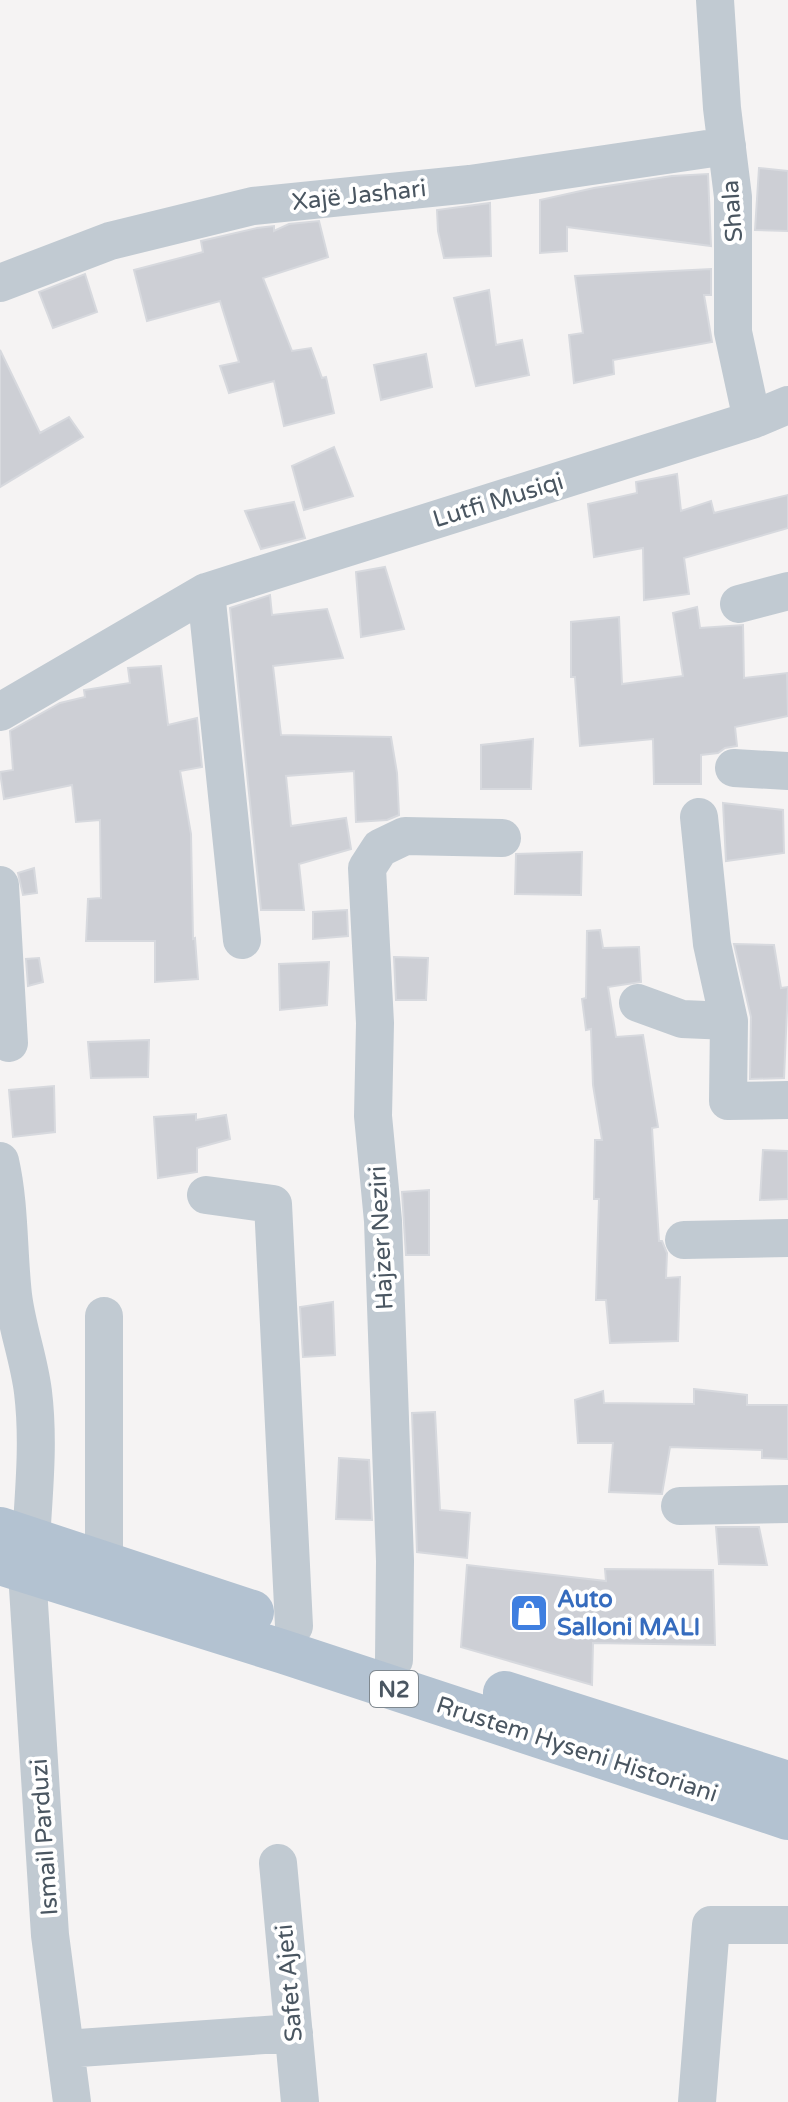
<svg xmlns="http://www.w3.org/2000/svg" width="788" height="2102" font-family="'Varela Round',sans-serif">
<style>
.building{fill:#cdcfd5;stroke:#d7d9de;stroke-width:2}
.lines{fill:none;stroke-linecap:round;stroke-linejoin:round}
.minor{stroke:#c1cad2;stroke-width:38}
.major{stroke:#b3c2d1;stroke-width:44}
.labels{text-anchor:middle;stroke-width:8;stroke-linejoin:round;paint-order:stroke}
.shield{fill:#fff;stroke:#808990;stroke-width:2}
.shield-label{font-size:22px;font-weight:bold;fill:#4a5661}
.street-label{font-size:24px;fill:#4a5661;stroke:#fff}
.shop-label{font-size:24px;font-weight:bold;fill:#366cbe;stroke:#fff;text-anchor:start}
</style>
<rect width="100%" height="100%" fill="#f5f3f3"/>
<path class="building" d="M 759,168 L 788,171 L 788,231 L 755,230 Z
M 708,174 L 711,246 L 567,227 L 567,251 L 540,253 L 540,200 L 594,188 L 672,176 Z
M 490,203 L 491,256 L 444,258 L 438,231 L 437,210 Z
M 319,221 L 328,257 L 263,278 L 292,351 L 311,348 L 322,378 L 326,377 L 334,413 L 284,426 L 274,381 L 229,393 L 220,366 L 239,362 L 220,301 L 147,321 L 134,270 L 203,252 L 201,241 L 257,228 L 274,226 L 274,231 L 289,224 Z
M 711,269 L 711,295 L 704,295 L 712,342 L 613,360 L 614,374 L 574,383 L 569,335 L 583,333 L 575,276 Z
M 85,274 L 97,312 L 53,328 L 39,292 Z
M 489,290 L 496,345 L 522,340 L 529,375 L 476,386 L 454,298 Z
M 0,350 L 40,433 L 69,417 L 83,437 L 0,487 Z
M 426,354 L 432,387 L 381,400 L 374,365 Z
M 334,447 L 353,496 L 304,510 L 292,466 Z
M 677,474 L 681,511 L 711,501 L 714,513 L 788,495 L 788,528 L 684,558 L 689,594 L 644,600 L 643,548 L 594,557 L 588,504 L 637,493 L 636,482 Z
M 294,502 L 305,538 L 261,549 L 245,511 Z
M 385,567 L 404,629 L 361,637 L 356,572 Z
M 270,595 L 272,615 L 327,609 L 343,658 L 273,666 L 281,735 L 391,737 L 397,773 L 399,815 L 387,820 L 356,822 L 354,771 L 286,776 L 291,826 L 346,818 L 351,849 L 299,864 L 304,910 L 261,910 L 230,608 Z
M 697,607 L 700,628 L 743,625 L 744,678 L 787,673 L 788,716 L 735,727 L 737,746 L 725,748 L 718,753 L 701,755 L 701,784 L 654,784 L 653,739 L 580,746 L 575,677 L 571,677 L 571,622 L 619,617 L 622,684 L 683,676 L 673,613 Z
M 161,666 L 168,725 L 197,718 L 202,767 L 180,771 L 191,834 L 193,939 L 195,938 L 198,979 L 155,982 L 155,941 L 86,941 L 88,899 L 101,898 L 100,820 L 76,822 L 72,785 L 4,799 L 0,772 L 13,770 L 10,731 L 60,703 L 85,697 L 84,690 L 130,683 L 128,668 Z
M 533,739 L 531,789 L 481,789 L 481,745 Z
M 723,803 L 783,810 L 784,853 L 726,861 Z
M 582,852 L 581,895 L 515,894 L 516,854 Z
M 34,868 L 37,893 L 23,895 L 18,873 Z
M 347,910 L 348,936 L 313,939 L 313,912 Z
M 600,930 L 603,948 L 639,947 L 641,982 L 608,987 L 616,1037 L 643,1035 L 658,1127 L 652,1128 L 659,1241 L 662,1241 L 667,1253 L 666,1278 L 680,1277 L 678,1341 L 610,1343 L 606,1300 L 596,1300 L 599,1199 L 594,1199 L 595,1140 L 602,1140 L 593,1085 L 591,1029 L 586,1030 L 582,999 L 586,998 L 587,931 Z
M 734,944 L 774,945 L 781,988 L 788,987 L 784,1078 L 750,1079 L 751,1017 Z
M 394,957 L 428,958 L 426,1000 L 396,1000 Z
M 39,958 L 43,982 L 28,986 L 26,959 Z
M 329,962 L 327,1005 L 280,1010 L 279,964 Z
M 149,1040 L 148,1077 L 91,1078 L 88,1042 Z
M 54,1086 L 55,1132 L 13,1137 L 9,1090 Z
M 196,1114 L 196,1120 L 226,1115 L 230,1139 L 197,1148 L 197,1172 L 158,1178 L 154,1117 Z
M 763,1150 L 788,1151 L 788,1199 L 760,1200 Z
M 429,1190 L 429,1255 L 406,1255 L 402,1192 Z
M 333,1302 L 335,1355 L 303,1357 L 300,1307 Z
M 694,1389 L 747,1395 L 747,1405 L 788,1405 L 788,1459 L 762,1458 L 762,1450 L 670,1447 L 662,1494 L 609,1492 L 613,1443 L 578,1443 L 575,1400 L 603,1391 L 604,1403 L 694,1404 Z
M 435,1412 L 440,1510 L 470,1513 L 467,1558 L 417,1552 L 412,1413 Z
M 339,1458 L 369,1460 L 372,1520 L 336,1519 Z
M 716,1527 L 759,1527 L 767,1565 L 719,1564 Z
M 467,1565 L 606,1581 L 605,1569 L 713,1570 L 715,1645 L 593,1643 L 592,1685 L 461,1647 Z"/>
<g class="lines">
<path class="minor" d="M 715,0 L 722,108 L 733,197 L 733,332 L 752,420
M 0,283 L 110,241 L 253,206 L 470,184 L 727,146
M 206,592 L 242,940
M 739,604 L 788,591
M 0,712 L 206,592 L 752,420 L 788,405
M 734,768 L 788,771
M 699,817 L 712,944 L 729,1021 L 728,1101 L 788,1100
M 0,885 L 9,1043
M 638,1003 L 682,1019 L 729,1021
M 0,1161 C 10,1205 8,1250 13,1295 C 17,1328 29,1359 33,1392 C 39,1441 34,1490 31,1540
M 206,1195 L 273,1204 L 294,1626
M 684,1240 L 788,1238
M 104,1316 L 104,1564
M 680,1506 L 788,1504
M 27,1572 L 50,1935 L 72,2102
M 394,1660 L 395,1561 L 383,1221 L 373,1116 L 375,1023 L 367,868 L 380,848 L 405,836 L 502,838
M 278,1863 L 300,2102
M 65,2049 L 294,2033
M 697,2102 L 711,1925 L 788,1925"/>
<path class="major" d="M 0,1529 L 252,1612
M 0,1563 L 284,1652 L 788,1818
M 505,1693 L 788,1783"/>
</g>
<defs>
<symbol id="shop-square" viewBox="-11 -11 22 22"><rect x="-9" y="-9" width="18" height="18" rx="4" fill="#3f7fe0" stroke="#fff"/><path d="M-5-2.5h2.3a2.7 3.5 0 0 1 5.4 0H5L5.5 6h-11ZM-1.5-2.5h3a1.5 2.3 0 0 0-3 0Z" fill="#fff"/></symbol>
</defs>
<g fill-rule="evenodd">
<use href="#shop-square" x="507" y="1591" width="44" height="44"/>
</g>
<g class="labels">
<rect class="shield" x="370" y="1671" width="48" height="36" rx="6"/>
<g class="shield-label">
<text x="394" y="1697">N2</text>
</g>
<g class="street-label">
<text transform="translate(359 195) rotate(-6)" y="8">Xajë Jashari</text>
<text transform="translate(732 211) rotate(-94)" y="8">Shala</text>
<text transform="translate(498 500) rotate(-17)" y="8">Lutfi Musiqi</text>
<text transform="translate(381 1238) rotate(-93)" y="8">Hajzer Neziri</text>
<text transform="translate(577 1749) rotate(18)" y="8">Rrustem Hyseni Historiani</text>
<text transform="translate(44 1837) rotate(-94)" y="8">Ismail Parduzi</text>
<text transform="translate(289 1983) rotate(-95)" y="8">Safet Ajeti</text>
</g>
<g class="shop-label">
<text x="557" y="1607">Auto<tspan x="557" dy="28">Salloni MALI</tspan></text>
</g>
</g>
</svg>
